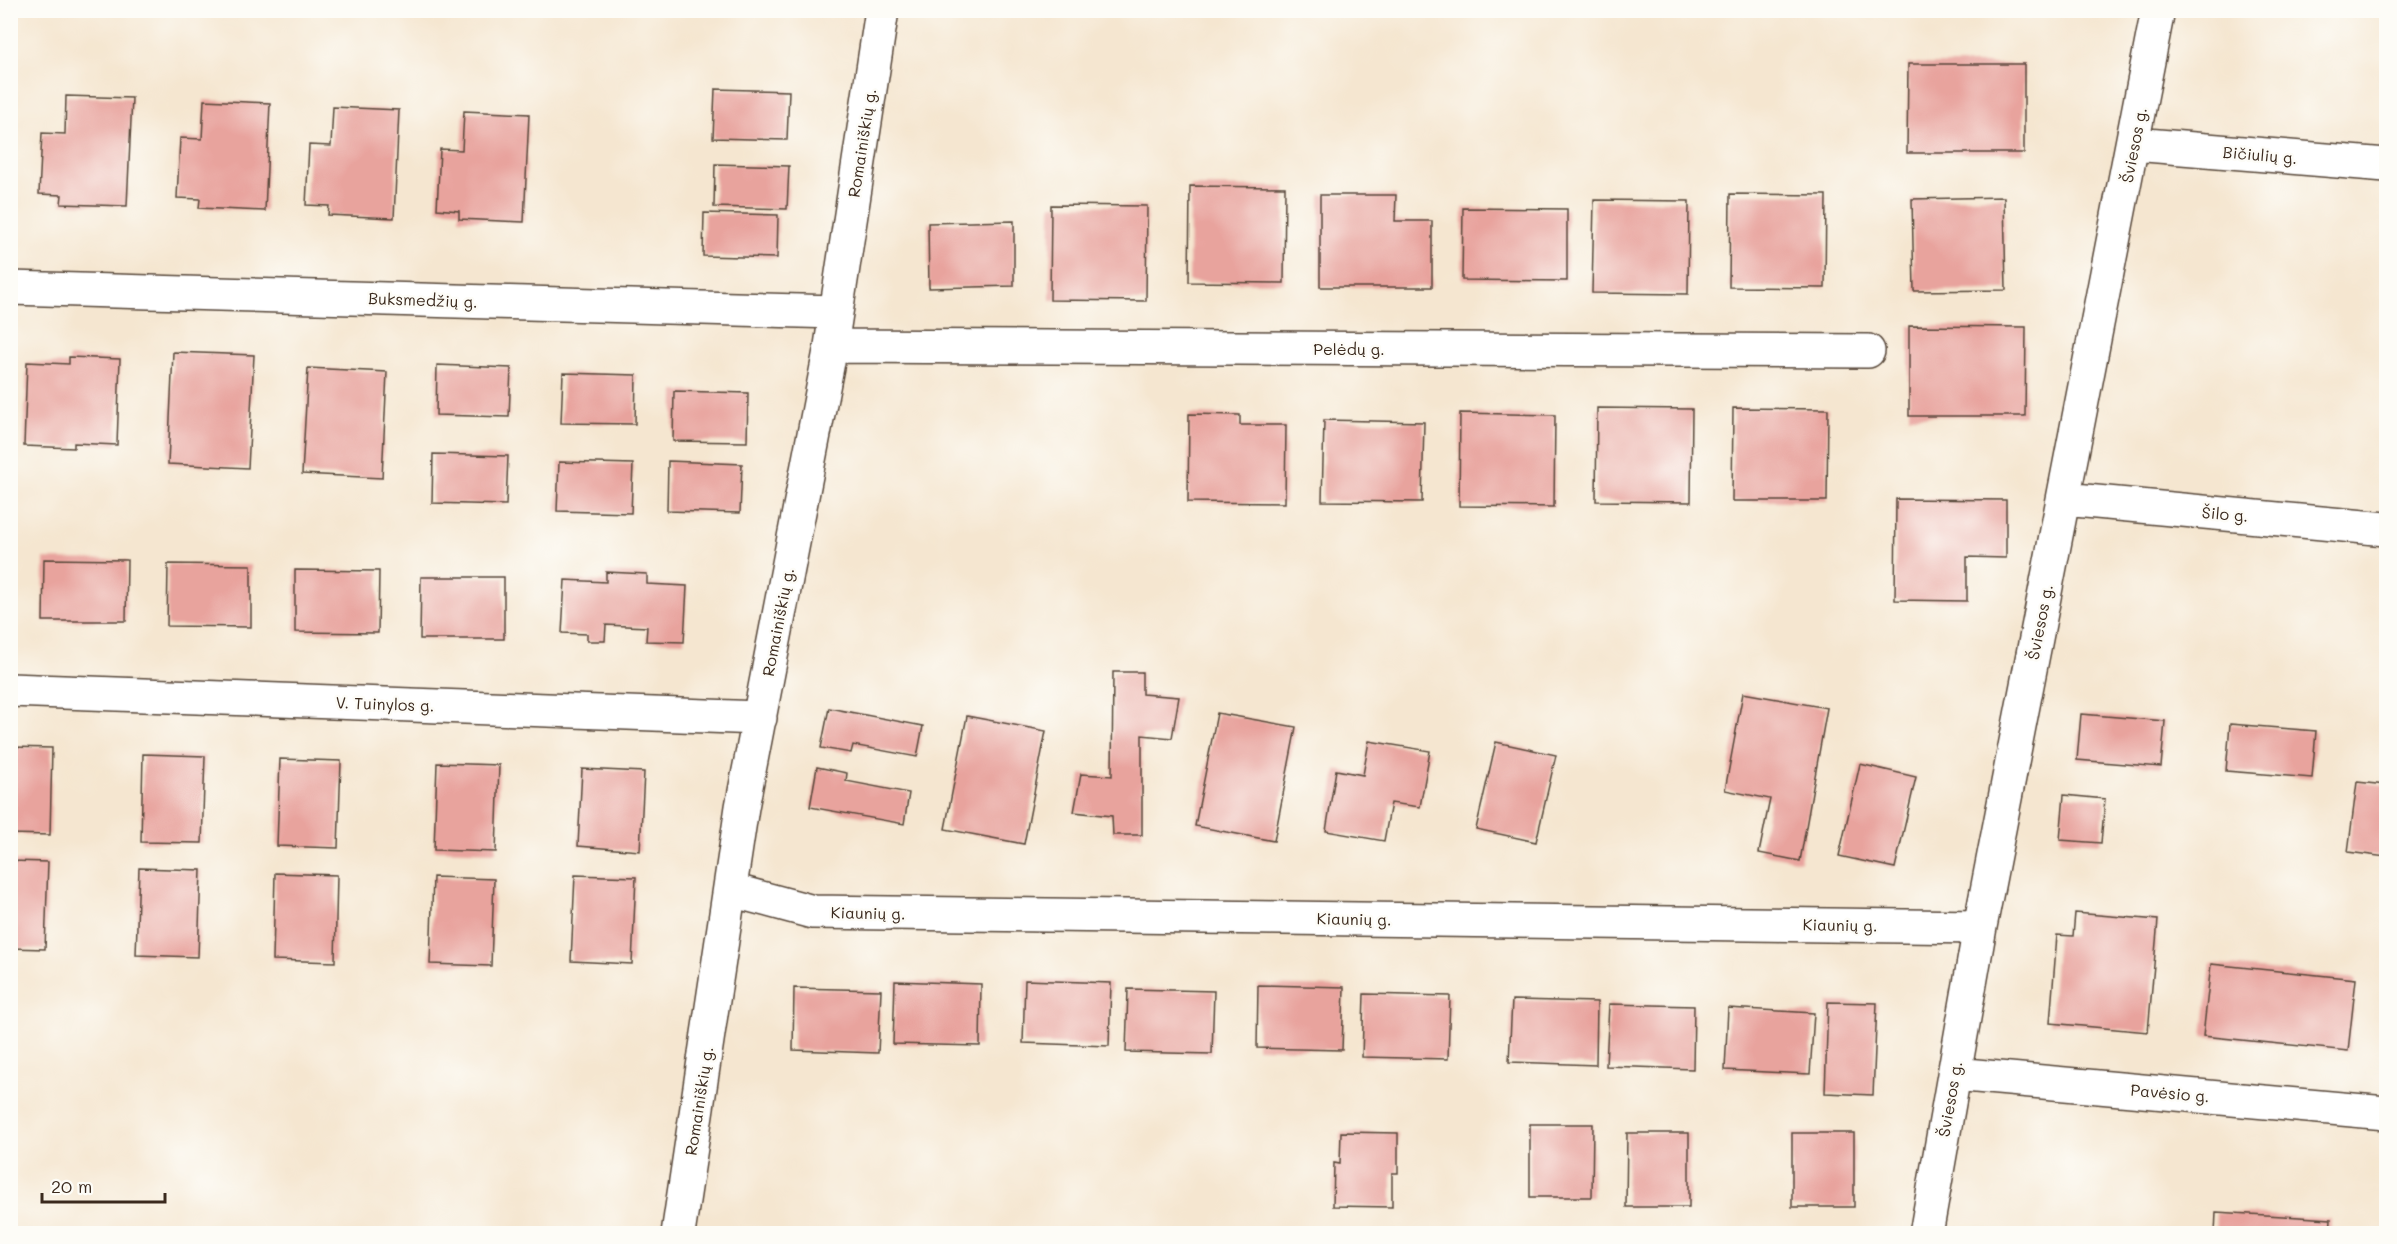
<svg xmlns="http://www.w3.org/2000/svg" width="2397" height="1244" font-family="Mali,sans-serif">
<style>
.building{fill:#e8a39d}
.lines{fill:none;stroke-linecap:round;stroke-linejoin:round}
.street-casing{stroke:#574639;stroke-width:36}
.street{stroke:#fff;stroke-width:33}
.labels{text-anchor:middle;stroke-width:5;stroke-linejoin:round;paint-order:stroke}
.street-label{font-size:16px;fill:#3b2a1e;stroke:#fdfcf7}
</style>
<rect width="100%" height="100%" fill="#fdfcf7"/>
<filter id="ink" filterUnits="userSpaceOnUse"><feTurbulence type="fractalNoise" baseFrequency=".0167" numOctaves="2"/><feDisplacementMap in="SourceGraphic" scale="12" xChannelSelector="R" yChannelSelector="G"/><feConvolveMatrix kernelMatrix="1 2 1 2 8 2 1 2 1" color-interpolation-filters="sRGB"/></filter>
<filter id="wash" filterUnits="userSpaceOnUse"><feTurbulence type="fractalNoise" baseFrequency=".008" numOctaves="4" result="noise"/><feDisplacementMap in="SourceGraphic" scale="24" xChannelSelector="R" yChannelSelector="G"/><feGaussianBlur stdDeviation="1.35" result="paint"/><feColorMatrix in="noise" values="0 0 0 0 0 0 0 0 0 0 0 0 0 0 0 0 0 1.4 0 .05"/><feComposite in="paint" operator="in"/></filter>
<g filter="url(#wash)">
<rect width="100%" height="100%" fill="#f5e6d0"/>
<g id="blocks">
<path class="building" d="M 1908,64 L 2024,64 L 2024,153 L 1907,153 Z
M 715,89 L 789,91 L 787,140 L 713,138 Z
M 66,96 L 132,98 L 127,206 L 61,204 L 62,195 L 39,194 L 42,133 L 65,134 Z
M 204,100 L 270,103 L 265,211 L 199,208 L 200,199 L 177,198 L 180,138 L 202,139 Z
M 333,107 L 399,110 L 394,218 L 328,215 L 329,206 L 306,205 L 309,145 L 331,146 Z
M 464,111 L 529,114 L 524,222 L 459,219 L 459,211 L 437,209 L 440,149 L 462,150 Z
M 715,164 L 789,166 L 787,209 L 714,207 Z
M 1190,186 L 1285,187 L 1284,283 L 1189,282 Z
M 1730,194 L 1826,195 L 1825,288 L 1729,287 Z
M 1320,195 L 1396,195 L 1395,221 L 1432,221 L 1432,287 L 1320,287 Z
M 2004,197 L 2006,290 L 1914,291 L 1912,199 Z
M 1594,200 L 1689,201 L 1688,294 L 1592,293 Z
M 1051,205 L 1147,206 L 1146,301 L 1050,300 Z
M 1463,208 L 1567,209 L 1567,281 L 1462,280 Z
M 704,213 L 778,215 L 777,258 L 703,256 Z
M 1014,221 L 1014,286 L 929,288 L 928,223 Z
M 1909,326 L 2026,327 L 2025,416 L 1909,416 Z
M 173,352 L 254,355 L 248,468 L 168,464 Z
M 69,357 L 120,359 L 117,445 L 74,443 L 74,448 L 24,446 L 27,362 L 69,364 Z
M 437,365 L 511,368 L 509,417 L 436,415 Z
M 308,368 L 387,372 L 382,478 L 302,474 Z
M 563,373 L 636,375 L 635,424 L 561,423 Z
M 674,391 L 748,393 L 747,442 L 673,441 Z
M 1597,408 L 1692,409 L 1691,502 L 1596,501 Z
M 1733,408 L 1828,409 L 1827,501 L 1732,501 Z
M 1460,413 L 1555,415 L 1554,507 L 1459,506 Z
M 1189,414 L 1240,415 L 1240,425 L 1286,425 L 1285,503 L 1188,502 Z
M 1324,420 L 1424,422 L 1422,502 L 1322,501 Z
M 433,454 L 508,456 L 506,505 L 432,503 Z
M 668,461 L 742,464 L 740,513 L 667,511 Z
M 559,462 L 633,464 L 631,513 L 557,511 Z
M 1896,499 L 2006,500 L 2006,558 L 1967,557 L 1967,601 L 1895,600 Z
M 44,559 L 127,560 L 126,621 L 43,621 Z
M 168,564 L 251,565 L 251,627 L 167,626 Z
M 295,570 L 379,571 L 378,633 L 295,632 Z
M 606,572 L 647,574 L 647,584 L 687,586 L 684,642 L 646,641 L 647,627 L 606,625 L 605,641 L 587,641 L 587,634 L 562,633 L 565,580 L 606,582 Z
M 421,577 L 504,577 L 504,639 L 420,639 Z
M 1113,672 L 1142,672 L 1142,694 L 1179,697 L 1172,738 L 1142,735 L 1142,835 L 1113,835 L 1112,816 L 1074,812 L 1081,774 L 1112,776 Z
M 1743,693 L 1827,708 L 1800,861 L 1759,853 L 1770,799 L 1725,790 Z
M 829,708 L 923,726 L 917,757 L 853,745 L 851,753 L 821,748 Z
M 1217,713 L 1296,727 L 1274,841 L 1195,826 Z
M 2081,714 L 2165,721 L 2161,767 L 2077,760 Z
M 967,716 L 1046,731 L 1024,844 L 945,829 Z
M 2230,724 L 2316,731 L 2312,778 L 2226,771 Z
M 1369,741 L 1430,751 L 1420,807 L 1391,803 L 1384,841 L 1326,831 L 1336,770 L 1363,775 Z
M 1496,742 L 1556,755 L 1536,842 L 1476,829 Z
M 10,747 L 52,748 L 50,835 L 10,834 Z
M 143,754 L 205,756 L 202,843 L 141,842 Z
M 280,759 L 341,761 L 338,848 L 277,846 Z
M 437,763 L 499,765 L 496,852 L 434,850 Z
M 1860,764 L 1916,777 L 1895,868 L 1839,856 Z
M 817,767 L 847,773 L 846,781 L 909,793 L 904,824 L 810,807 Z
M 582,769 L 644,772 L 640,851 L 578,846 Z
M 2357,782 L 2386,785 L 2386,857 L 2348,852 Z
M 2064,795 L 2105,799 L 2101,843 L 2060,840 Z
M 10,861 L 48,862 L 45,949 L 10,948 Z
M 139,868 L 201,870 L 198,957 L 136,955 Z
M 275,873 L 337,875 L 335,962 L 273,960 Z
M 575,875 L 636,877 L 632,964 L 571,961 Z
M 433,877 L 494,879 L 491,966 L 430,964 Z
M 2075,913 L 2158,920 L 2148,1032 L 2050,1023 L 2057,935 L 2073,936 Z
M 2211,964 L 2356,979 L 2348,1051 L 2203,1036 Z
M 1025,980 L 1111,983 L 1109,1046 L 1023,1043 Z
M 895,981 L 981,984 L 980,1046 L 893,1044 Z
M 1258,985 L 1344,987 L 1342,1050 L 1257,1048 Z
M 794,988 L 881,990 L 878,1053 L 793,1050 Z
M 1128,989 L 1214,991 L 1212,1054 L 1126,1052 Z
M 1364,994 L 1450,996 L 1448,1059 L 1362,1057 Z
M 1512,1000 L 1597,1002 L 1596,1065 L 1509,1062 Z
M 1828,1002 L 1877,1003 L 1873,1095 L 1825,1093 Z
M 1609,1004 L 1694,1006 L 1693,1069 L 1606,1066 Z
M 1728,1008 L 1814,1013 L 1810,1074 L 1725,1070 Z
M 1530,1124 L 1593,1124 L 1592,1197 L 1530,1197 Z
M 1341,1132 L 1398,1133 L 1398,1173 L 1392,1173 L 1392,1207 L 1333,1206 L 1334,1163 L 1340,1164 Z
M 1627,1133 L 1689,1133 L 1689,1207 L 1626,1207 Z
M 1792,1133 L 1854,1133 L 1854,1207 L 1792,1207 Z
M 2216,1212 L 2331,1219 L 2330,1234 L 2215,1234 Z"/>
</g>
</g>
<g filter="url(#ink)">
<use href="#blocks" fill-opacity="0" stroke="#574639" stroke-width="1.5"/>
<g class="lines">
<defs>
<path id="street" d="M 2134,144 L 2386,165
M 10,288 L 836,312
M 831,346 L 1868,351
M 2064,499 L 2386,529
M 10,690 L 760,718
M 731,890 L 813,912 L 1980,927
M 1954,1074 L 2386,1113
M 678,1234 L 742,807 L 831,346 L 882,10
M 1926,1234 L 1980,927 L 2158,10"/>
</defs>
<use href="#street" class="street-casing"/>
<use href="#street" class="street"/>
</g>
</g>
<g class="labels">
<g class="street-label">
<text transform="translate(862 143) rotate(-81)" y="6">Romainiškių g.</text>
<text transform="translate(2134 145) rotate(-79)" y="6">Šviesos g.</text>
<text transform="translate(2260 155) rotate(5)" y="6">Bičiulių g.</text>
<text transform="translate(423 300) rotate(2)" y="6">Buksmedžių g.</text>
<text x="1349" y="355">Pelėdų g.</text>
<text transform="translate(2225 514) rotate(5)" y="6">Šilo g.</text>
<text transform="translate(778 622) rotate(-79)" y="6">Romainiškių g.</text>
<text transform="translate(2040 622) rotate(-79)" y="6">Šviesos g.</text>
<text transform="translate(385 704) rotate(2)" y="6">V. Tuinylos g.</text>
<text transform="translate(868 913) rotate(1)" y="6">Kiaunių g.</text>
<text transform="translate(1354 919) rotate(1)" y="6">Kiaunių g.</text>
<text transform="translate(1840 925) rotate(1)" y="6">Kiaunių g.</text>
<text transform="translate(2170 1093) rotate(5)" y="6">Pavėsio g.</text>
<text transform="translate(1950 1099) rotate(-80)" y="6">Šviesos g.</text>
<text transform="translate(699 1101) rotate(-81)" y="6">Romainiškių g.</text>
</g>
</g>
<rect width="2397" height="1244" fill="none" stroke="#fdfcf7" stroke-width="36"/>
<path d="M42 1193v9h123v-9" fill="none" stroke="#3b2a1e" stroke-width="3"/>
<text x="51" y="1193" font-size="18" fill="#3b2a1e" stroke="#fdfcf7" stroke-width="4.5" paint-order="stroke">20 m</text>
</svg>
